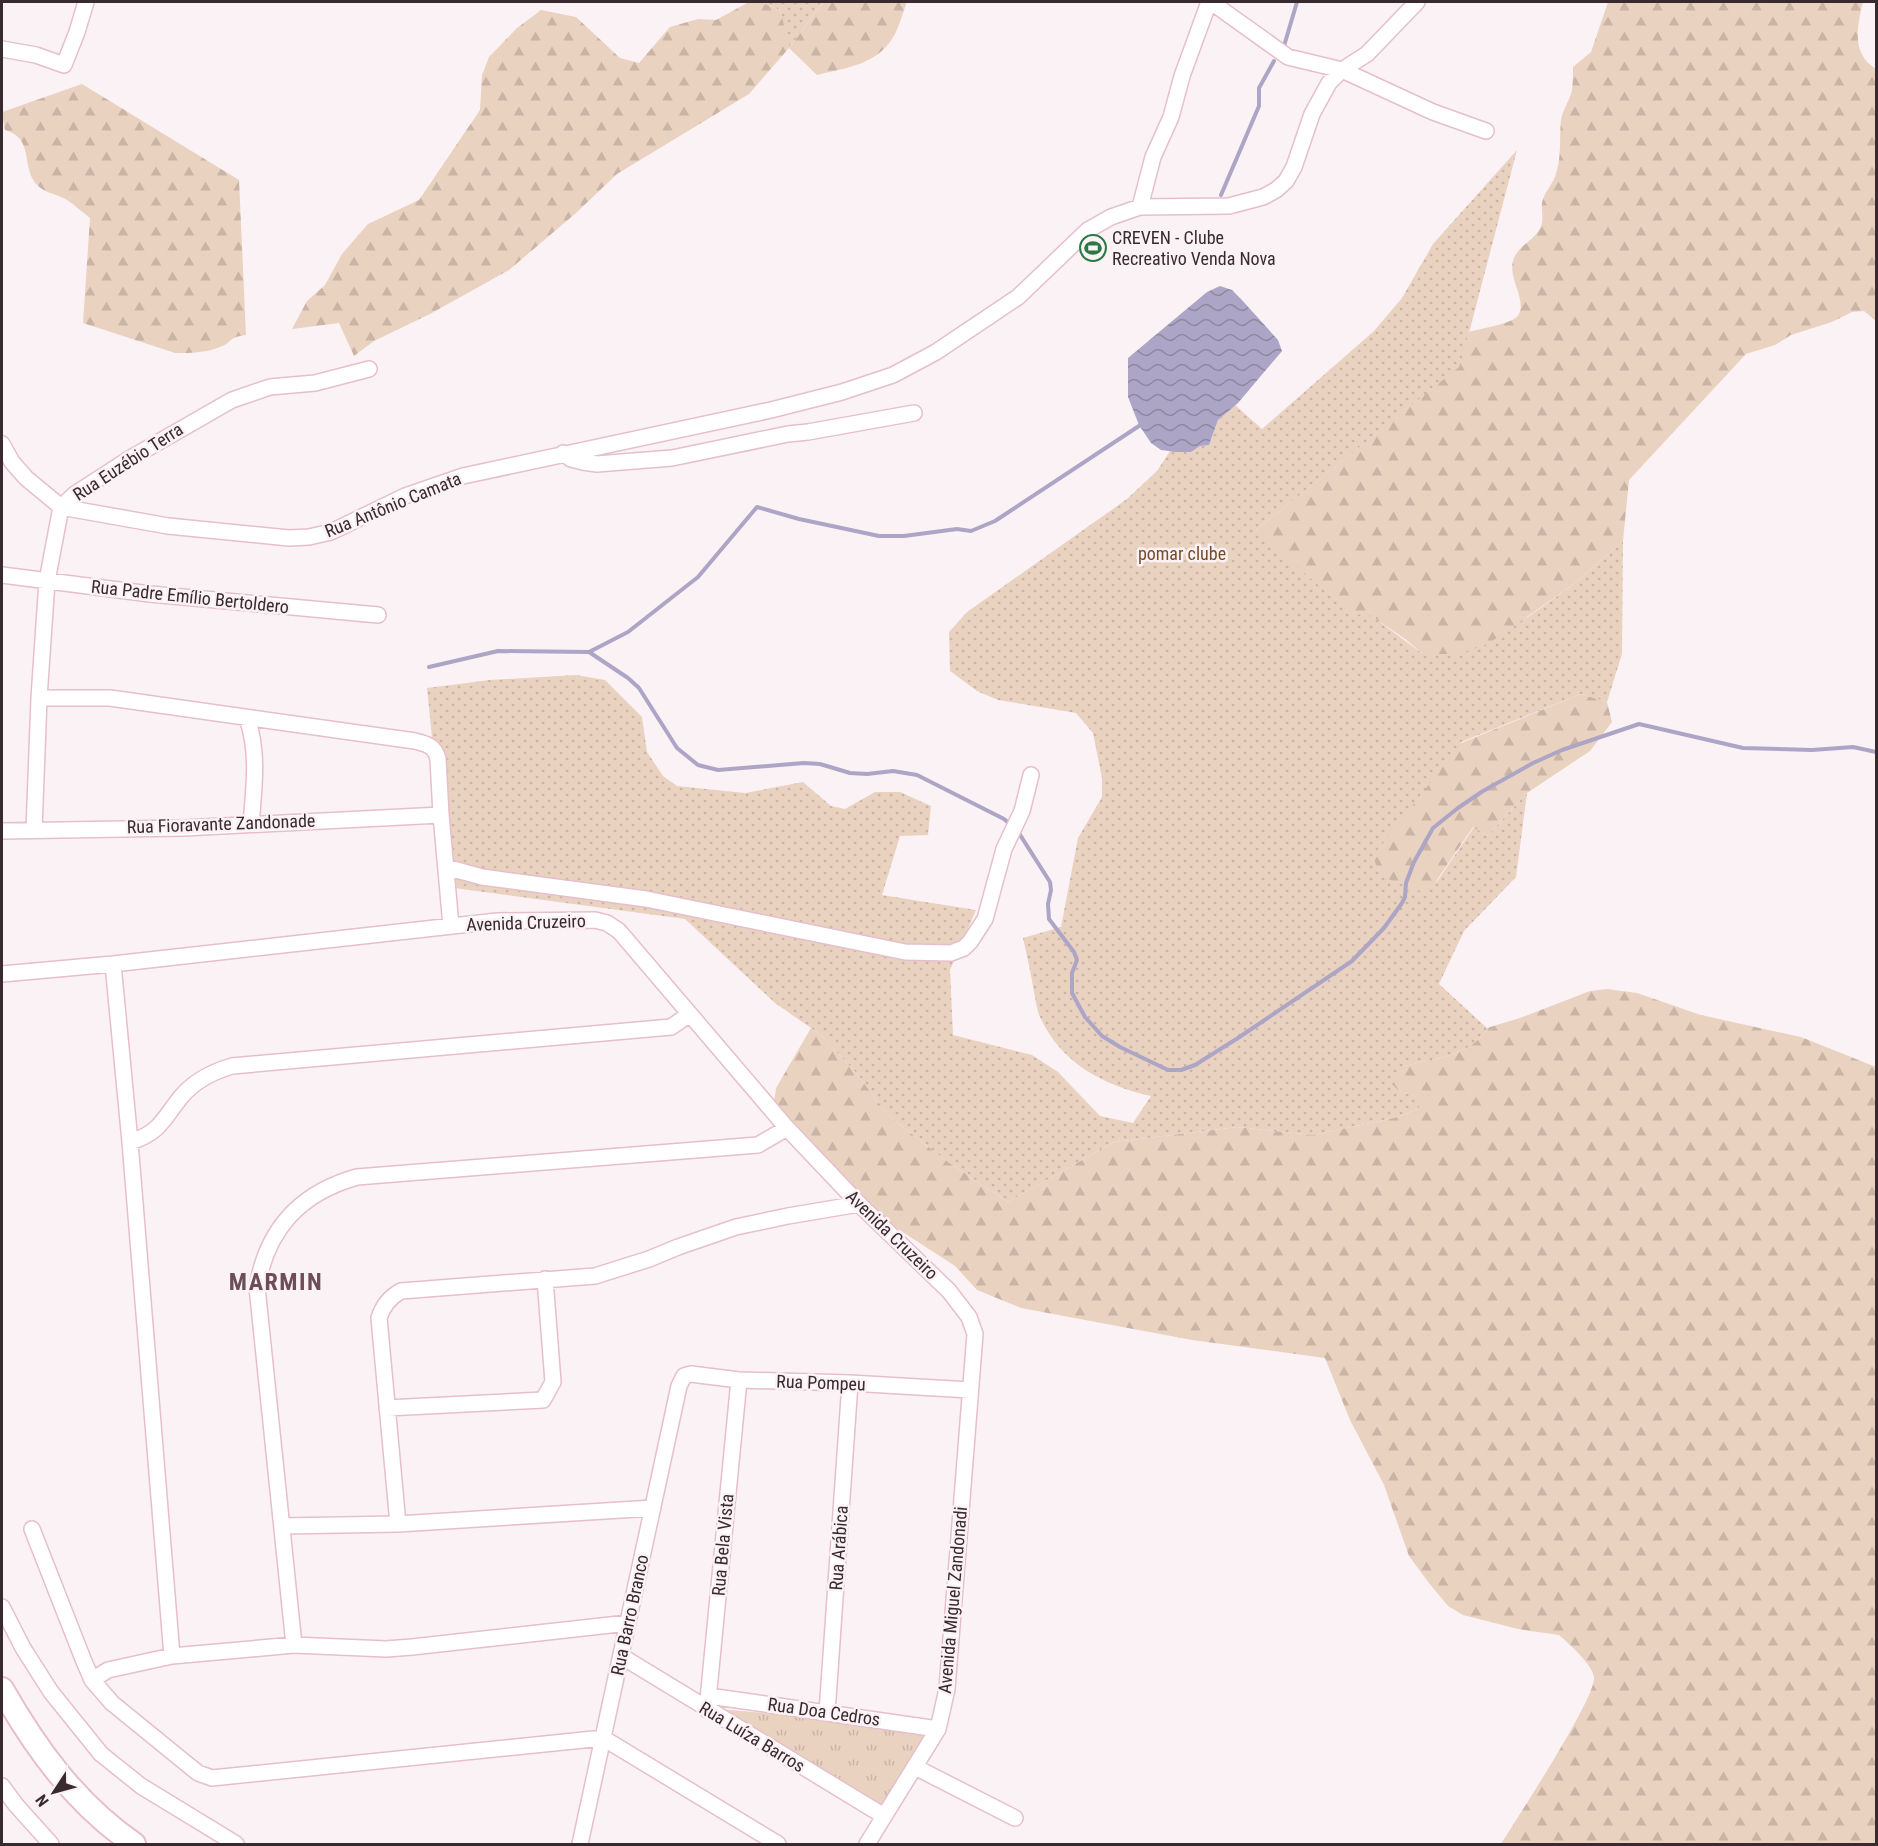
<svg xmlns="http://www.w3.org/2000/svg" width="1878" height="1846" font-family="'Roboto Condensed',sans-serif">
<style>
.grass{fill:url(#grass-dots)}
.forest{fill:url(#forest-firs)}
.park{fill:url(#park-tufts)}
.water{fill:url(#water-waves)}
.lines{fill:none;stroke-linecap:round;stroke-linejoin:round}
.stream{stroke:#ada5c6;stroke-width:4}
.minor-casing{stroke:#e6bfcb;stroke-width:18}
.highway-casing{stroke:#e6bfcb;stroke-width:26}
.minor{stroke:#fff;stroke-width:15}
.highway{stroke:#fff;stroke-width:22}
.labels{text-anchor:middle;stroke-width:5;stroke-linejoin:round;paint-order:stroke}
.poi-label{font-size:18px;fill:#392a2f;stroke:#fbf2f5;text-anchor:start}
.street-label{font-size:18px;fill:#392a2f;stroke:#fbf2f5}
.park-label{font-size:18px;fill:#774c26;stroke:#fbf2f5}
.district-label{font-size:24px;font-weight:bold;letter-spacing:1.5px;fill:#6d4d57;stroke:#fbf2f5}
</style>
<defs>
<pattern id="grass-dots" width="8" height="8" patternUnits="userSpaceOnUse" patternTransform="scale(1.5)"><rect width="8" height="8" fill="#ead2c1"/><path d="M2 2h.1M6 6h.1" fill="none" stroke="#c9b4a6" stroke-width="1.8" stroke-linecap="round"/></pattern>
<pattern id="forest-firs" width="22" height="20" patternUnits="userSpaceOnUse" patternTransform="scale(1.5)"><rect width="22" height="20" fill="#ead2c1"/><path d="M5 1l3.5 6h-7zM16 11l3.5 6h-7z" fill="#c9b4a6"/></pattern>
<pattern id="park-tufts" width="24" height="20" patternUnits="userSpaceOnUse" patternTransform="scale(1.5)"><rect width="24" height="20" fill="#ead2c1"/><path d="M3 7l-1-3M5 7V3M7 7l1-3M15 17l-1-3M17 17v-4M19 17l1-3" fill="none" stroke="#c9b4a6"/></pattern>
<pattern id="water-waves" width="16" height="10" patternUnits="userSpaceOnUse" patternTransform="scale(1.5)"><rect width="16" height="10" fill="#ada5c6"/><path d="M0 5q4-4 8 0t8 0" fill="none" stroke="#8e87a1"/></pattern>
</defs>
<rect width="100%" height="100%" fill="#fbf2f5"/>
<path class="grass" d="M 760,2 L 821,2 L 820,6 L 789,48 L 780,10 Z
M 1517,150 L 1460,367 L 1256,530 L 1423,654 L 1528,617 L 1574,584 L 1623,541 L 1622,654 L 1607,702 L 1581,694 L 1461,742 L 1436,883 L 1474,827 L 1487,836 L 1527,793 L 1516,877 L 1464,931 L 1439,984 L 1487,1028 C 1473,1056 1432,1059 1404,1066 L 1399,1091 L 1424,1099 L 1418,1109 L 1394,1118 L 1313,1135 L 1238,1127 L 1114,1142 L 1008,1202 L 945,1160 L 888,1115 L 857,1074 L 821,1035 L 775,1003 L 685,919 L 447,887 L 427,688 L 490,680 L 576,675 L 605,680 L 642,717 L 647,752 L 663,776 L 677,786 L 745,793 L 803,782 L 831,806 L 845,809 L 875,792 L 900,792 L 931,806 L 928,835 L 900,836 L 882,895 L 976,910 L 950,970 L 953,1035 L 1032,1055 L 1058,1072 L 1100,1116 L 1133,1123 L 1151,1096 C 1105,1086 1062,1064 1041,1019 C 1037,1012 1036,1001 1034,992 C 1031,974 1027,956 1023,938 L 1061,927 L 1078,838 L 1102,797 L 1102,778 L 1093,733 L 1076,713 L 998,700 L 977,691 L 950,671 L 949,632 L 967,612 L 1127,499 L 1157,471 L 1170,451 L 1191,452 L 1200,446 L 1209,445 L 1218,420 L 1235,405 L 1262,429 L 1374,331 L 1402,298 L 1433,244 Z"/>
<path class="forest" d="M 749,2 L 760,2 L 780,10 L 790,47 L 820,6 L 821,2 L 907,2 C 903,12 900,23 896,32 C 880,65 848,67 817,75 L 789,48 L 749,94 L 617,174 L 576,213 L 509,270 L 430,314 L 374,341 L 354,356 L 339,323 L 292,329 L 307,301 L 325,285 L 342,254 L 368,224 L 419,200 L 480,110 L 482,75 L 489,57 L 517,28 L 541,10 L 576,17 L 620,58 L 639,63 L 670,27 L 698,19 L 716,20 Z
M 1608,2 L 1863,2 C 1857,26 1851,54 1876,69 L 1876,321 L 1864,311 L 1852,312 L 1832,322 L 1791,335 L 1775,345 L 1746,354 L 1629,480 L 1623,541 L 1574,584 L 1488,644 L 1458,654 L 1423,654 L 1405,639 L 1367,613 L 1353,616 L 1256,530 L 1459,367 L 1469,332 C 1481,328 1515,324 1519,314 C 1526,297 1508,279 1513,261 C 1517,246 1532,242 1539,230 C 1545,221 1541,212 1542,203 C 1544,192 1553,184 1556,174 C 1562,153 1559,139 1561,120 C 1563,109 1570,100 1572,90 C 1573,82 1573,74 1573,67 L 1591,52 Z
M 82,84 L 239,180 L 246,335 C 228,337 233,342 220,347 C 206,353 189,353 175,353 L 83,323 L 90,218 C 82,212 75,205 67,200 C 56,193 41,193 34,181 C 22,163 33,138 5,130 L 2,112 Z
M 1581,694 L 1607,702 L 1612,722 L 1590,751 L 1527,793 L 1487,836 L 1473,827 L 1435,883 L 1423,892 L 1380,876 L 1373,856 L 1461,743 Z
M 1607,989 L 1637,993 L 1701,1015 L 1801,1037 L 1876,1067 L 1876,1844 L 1501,1844 C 1516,1820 1597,1696 1594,1677 C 1592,1664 1569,1644 1559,1635 L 1518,1629 L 1463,1615 L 1448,1606 L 1429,1583 L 1409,1556 L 1384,1485 L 1350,1420 L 1325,1358 L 1192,1340 L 1021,1308 L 977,1290 L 955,1266 L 878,1216 L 773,1110 L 776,1088 L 811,1028 L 821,1035 L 857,1074 L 888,1115 L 945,1160 L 1008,1202 L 1114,1142 L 1238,1127 L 1313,1135 L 1394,1118 L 1418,1109 L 1423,1099 L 1399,1091 L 1392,1084 L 1404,1066 C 1432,1059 1473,1056 1487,1028 L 1520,1018 L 1590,991 Z"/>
<path class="park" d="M 709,1708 L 936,1729 L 884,1815 Z"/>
<path class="water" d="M 1220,286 L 1232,290 L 1241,299 L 1278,340 L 1282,351 L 1238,403 L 1218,420 L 1209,445 L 1200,446 L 1191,452 L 1176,452 L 1161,450 L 1151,443 L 1139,425 L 1128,397 L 1128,358 L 1207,292 Z"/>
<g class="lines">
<path class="stream" d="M 1284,46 L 1297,2
M 1221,195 L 1259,106 L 1259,88 L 1274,61
M 589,652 L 628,678 L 639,688 L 677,748 L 698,765 L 718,770 L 804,763 L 820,764 L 850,773 L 867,774 L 893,771 L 917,775 L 1004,819 L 1011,825
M 429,667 L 498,651 L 589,652 L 628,632 L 698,577 L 757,507 L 799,519 L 879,536 L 904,536 L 957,529 L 971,531 L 995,521 L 1142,424
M 1017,830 L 1050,882 L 1051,890 L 1048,904 L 1049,919 L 1074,952 L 1077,960 L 1072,973 L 1072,993 L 1085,1017 L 1102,1036 L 1120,1047 L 1168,1070 L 1181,1070 L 1195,1065 L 1238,1038 L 1352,961 L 1384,928 L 1402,903 L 1405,897 L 1406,883 L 1414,862 L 1433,828 L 1458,808 L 1483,791 L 1533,763 L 1562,750 L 1639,724 L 1743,748 L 1812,750 L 1853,747 L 1876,752"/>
<defs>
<path id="minor" d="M 1211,2 L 1288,57 L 1342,70 L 1433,112 L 1486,131
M 2,49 L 36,55 L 64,65 L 77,32 L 86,2
M 1140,207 L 1153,157 L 1171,117 L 1182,76 L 1209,2
M 2,444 L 12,462 L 26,478 L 61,507 L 168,526 L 289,538 L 309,537 L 331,532 L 405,496 L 463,476 L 771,410 L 842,392 L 893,375 L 936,352 L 1018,297 L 1088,230 L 1111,217 L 1140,207 L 1229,206 L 1263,197 L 1276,190 L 1286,181 L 1294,167 L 1312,114 L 1329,83 L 1342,70 L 1367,54 L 1417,2
M 563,453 L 571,459 L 583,462 L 597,464 L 672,458 L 788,434 L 808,432 L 914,413
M 2,575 L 150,594 L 378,615
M 39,698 L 110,698 L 415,741 C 427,744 435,746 438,759 L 441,815 L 451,926
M 247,718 C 259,752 254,788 251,824
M 34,830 L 39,698 L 47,581 L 61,507 L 75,494 L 129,459 L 232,400 L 270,387 L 315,383 L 369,369
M 2,831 L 184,828 L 441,815
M 446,867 L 482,877 L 646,899 L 905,952 L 951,953 L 964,948 L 970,942 L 985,919 L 1004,849 L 1022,811 L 1031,775
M 113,964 L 130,1142 L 172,1656
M 2,974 L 113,964 L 497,921 L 595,920 L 607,923 L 619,931 L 787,1128 L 859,1204 L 949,1291 L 969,1317 L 975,1334 L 947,1689 L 938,1729 L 867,1844
M 130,1142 C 160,1133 163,1119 181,1097 C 194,1081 212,1072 232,1066 L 671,1027 L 690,1014
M 387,1408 L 543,1400 L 553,1382 L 545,1279
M 398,1524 L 379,1318 C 383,1305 390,1297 401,1291 L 595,1276 L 649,1259 L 678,1247 L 736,1227 L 788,1216 L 859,1204
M 282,1526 L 398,1524 L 653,1508
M 32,1529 L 83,1659 L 92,1680 L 112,1703 L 198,1773 L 212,1778 L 603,1738 L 778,1844
M 2,1607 L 23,1648 L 51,1692 L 101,1754 L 141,1786 L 236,1844
M 294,1645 L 257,1287 C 267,1229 300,1193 357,1177 L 758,1145 L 787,1128
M 621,1656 L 884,1816
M 92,1680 L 108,1670 L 172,1656 L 294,1645 L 386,1649 L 412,1647 L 628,1623
M 709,1696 L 938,1729
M 707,1710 L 739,1380
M 827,1713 L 850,1383
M 915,1767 L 1015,1818
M 2,1786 L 16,1805 L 51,1844
M 580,1844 L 679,1386 L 684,1376 L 691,1374 L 739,1380 L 850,1383 L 970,1390"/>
<path id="highway" d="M 2,1689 C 36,1749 76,1804 134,1844"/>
</defs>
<use href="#minor" class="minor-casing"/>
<use href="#highway" class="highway-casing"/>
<use href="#minor" class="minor"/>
<use href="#highway" class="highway"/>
</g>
<defs>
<symbol id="stadium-ring" viewBox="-11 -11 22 22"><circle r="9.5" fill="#fbf2f5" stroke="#2b7746" stroke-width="1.5"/><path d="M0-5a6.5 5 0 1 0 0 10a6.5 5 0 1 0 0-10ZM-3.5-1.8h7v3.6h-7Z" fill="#2b7746"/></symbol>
</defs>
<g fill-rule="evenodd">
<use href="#stadium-ring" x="1078" y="233" width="30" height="30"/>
</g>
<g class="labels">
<g class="poi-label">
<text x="1112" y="244">CREVEN - Clube<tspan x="1112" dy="21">Recreativo Venda Nova</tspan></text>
</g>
<g class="street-label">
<text transform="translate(128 462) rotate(-33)" y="6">Rua Euzébio Terra</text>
<text transform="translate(393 505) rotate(-22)" y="6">Rua Antônio Camata</text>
<text transform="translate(190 597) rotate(6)" y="6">Rua Padre Emílio Bertoldero</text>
<text transform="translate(221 824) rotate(-2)" y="6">Rua Fioravante Zandonade</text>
<text transform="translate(526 923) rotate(-2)" y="6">Avenida Cruzeiro</text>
<text transform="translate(892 1235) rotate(44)" y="6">Avenida Cruzeiro</text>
<text transform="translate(821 1383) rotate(2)" y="6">Rua Pompeu</text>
<text transform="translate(723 1545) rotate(-85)" y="6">Rua Bela Vista</text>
<text transform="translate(839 1548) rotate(-86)" y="6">Rua Arábica</text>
<text transform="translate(953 1600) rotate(-85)" y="6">Avenida Miguel Zandonadi</text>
<text transform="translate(630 1615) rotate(-78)" y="6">Rua Barro Branco</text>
<text transform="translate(824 1712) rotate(8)" y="6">Rua Doa Cedros</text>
<text transform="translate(752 1737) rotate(31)" y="6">Rua Luíza Barros</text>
</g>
<g class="park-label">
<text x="1182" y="560">pomar clube</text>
</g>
<g class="district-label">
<text x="276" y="1290">MARMIN</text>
</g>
</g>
<rect width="1878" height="1846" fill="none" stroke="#392a2f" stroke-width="6"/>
<g transform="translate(54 1792) rotate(234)" stroke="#fbf2f5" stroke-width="4.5" paint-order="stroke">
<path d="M0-4.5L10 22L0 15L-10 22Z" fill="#392a2f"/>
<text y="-9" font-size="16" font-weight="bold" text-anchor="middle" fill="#392a2f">N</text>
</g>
</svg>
